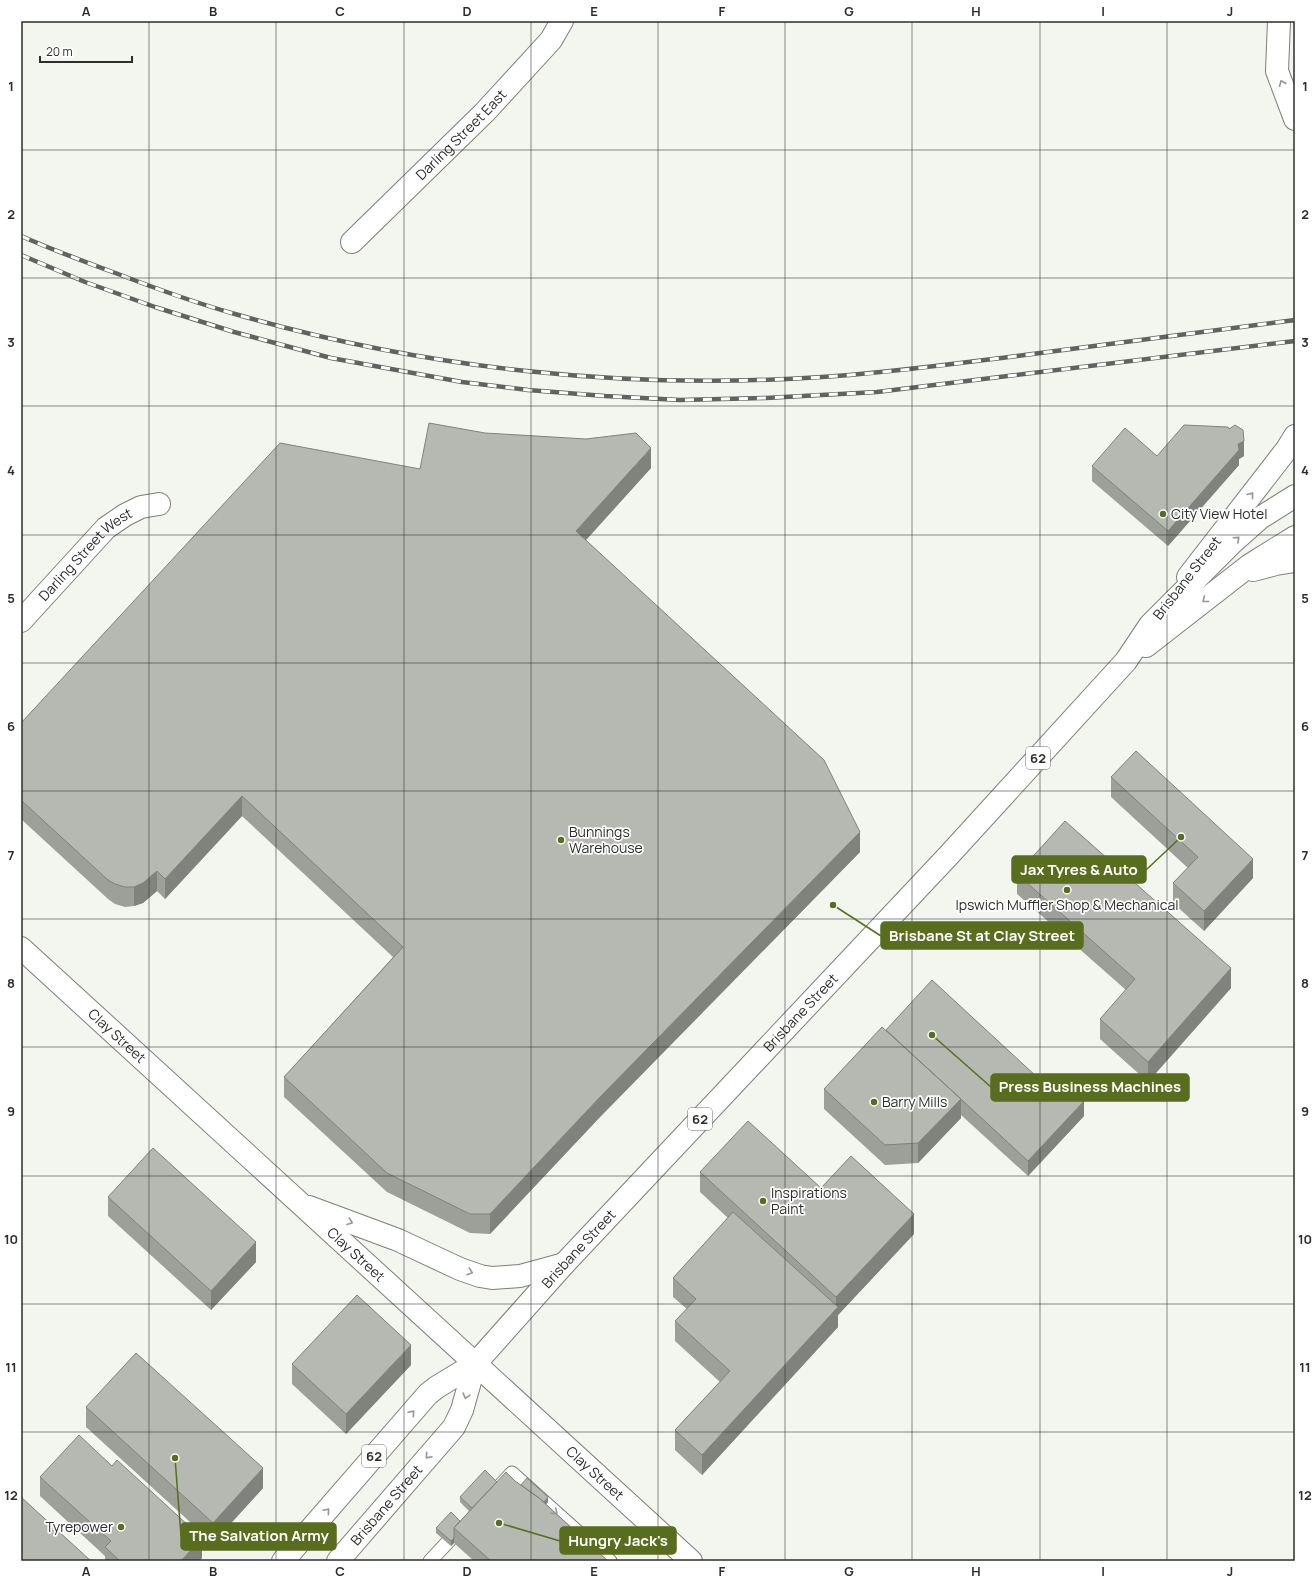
<svg xmlns="http://www.w3.org/2000/svg" width="1316" height="1582" font-family="Manrope,sans-serif">
<style>
.lines{fill:none;stroke-linecap:round;stroke-linejoin:round}
.lane-casing{stroke:#7d7f79;stroke-width:15}
.street-casing{stroke:#7d7f79;stroke-width:24}
.secondary-casing{stroke:#7d7f79;stroke-width:24}
.primary-casing{stroke:#7d7f79;stroke-width:24}
.lane{stroke:#fff;stroke-width:13}
.street{stroke:#fff;stroke-width:22}
.secondary{stroke:#fff;stroke-width:22}
.primary{stroke:#fff;stroke-width:22}
.rail-casing{stroke:#61635f;stroke-width:4.5}
.rail{stroke:#fff;stroke-width:3;stroke-dasharray:9;stroke-linecap:butt}
.wall{fill:#9d9f99}
.shaded-wall{fill:#7f827d}
.building{fill:#b6b9b2;stroke:#7f827d}
.oneway{stroke:#969695}
.grid{fill:none;stroke:#2d2e2b;stroke-width:1;stroke-opacity:0.55}
.poi-dot{fill:#586e1e;stroke:#fff;stroke-width:1.5}
.labels{text-anchor:middle;stroke-width:3.5;stroke-linejoin:round;paint-order:stroke}
.shield{fill:#fff;stroke:#6c6d6b;stroke-width:1}
.shield-label{font-size:13px;font-weight:bold;fill:#2d2e2b}
.street-label{font-size:14px;fill:#2d2e2b;stroke:#fff}
.poi-label{font-size:14px;fill:#2d2e2b;stroke:#fff;text-anchor:start}
.leader{fill:none;stroke:#586e1e;stroke-width:1.5}
.callout-dot{fill:#586e1e;stroke:#fff;stroke-width:1.5}
.callout{fill:#586e1e;stroke:#586e1e;stroke-width:1.5}
.callout-label{font-size:15px;text-anchor:middle;font-weight:bold;fill:#fff}
.neatline{fill:none;stroke:#2d2e2b;stroke-width:1.5}
.grid-label{font-size:13px;text-anchor:middle;font-weight:bold;fill:#2d2e2b}
</style>
<rect width="100%" height="100%" fill="#f3f6ef"/>
<g class="lines">
<defs>
<path id="lane" d="M 498,1488 L 512,1473 L 610,1561
M 430,1561 L 459,1530"/>
<g id="street">
<path id="s1" d="M 352,242 L 485,112 L 551,40 L 562,21"/>
<path id="s2" d="M 21,621 L 106,528 L 125,515 L 141,507 L 159,504"/>
<path id="s3" d="M 21,948 L 691,1561"/>
<path d="M 309,1207 L 398,1240 L 460,1269 L 480,1276 L 492,1278 L 520,1276 L 564,1264"/>
</g>
<path id="secondary" d="M 1279,21 L 1277,71 L 1295,119
M 1188,577 L 1287,449 L 1295,436"/>
<g id="primary">
<path d="M 1253,570 L 1276,564 L 1295,561"/>
<path d="M 1146,646 L 1250,565 L 1295,537"/>
<path id="s4" d="M 283,1561 L 428,1394 L 437,1387 L 475,1364 L 564,1264 L 949,855 L 1126,661 L 1150,625 L 1233,542 L 1260,518 L 1295,496"/>
<path id="s5" d="M 338,1561 L 454,1427 L 462,1410 L 475,1364"/>
</g>
</defs>
<use href="#lane" class="lane-casing"/>
<use href="#street" class="street-casing"/>
<use href="#secondary" class="secondary-casing"/>
<use href="#primary" class="primary-casing"/>
<use href="#lane" class="lane"/>
<use href="#street" class="street"/>
<use href="#secondary" class="secondary"/>
<use href="#primary" class="primary"/>
<defs>
<path id="rail" d="M 21,236 C 53,250 85,262 118,274 C 157,289 196,303 235,314 C 424,369 627,390 822,377 C 887,373 952,364 1017,356 C 1110,344 1202,332 1295,320
M 21,255 L 85,282 L 155,307 L 234,332 L 331,358 L 462,382 L 528,390 L 605,396 L 680,400 L 766,398 L 877,392 L 1295,341"/>
</defs>
<use href="#rail" class="rail-casing"/>
<use href="#rail" class="rail"/>
</g>
<path class="wall" d="M 1157,456 L 1244,456 L 1239,459 L 1239,465 L 1168,546 L 1092,481 L 1092,466 Z
M 651,468 L 586,540 L 860,852 L 600,1117 L 490,1234 L 470,1233 L 387,1192 L 284,1097 L 284,1077 L 393,957 L 242,816 L 165,899 L 157,891 L 143,903 L 134,906 L 125,907 L 115,904 L 108,899 L 21,819 L 21,723 L 420,469 Z
M 1111,777 L 1253,878 L 1204,931 L 1173,903 L 1173,883 L 1188,868 L 1111,797 Z
M 1017,874 L 1231,988 L 1148,1082 L 1100,1039 L 1100,1019 L 1126,990 L 1017,894 Z
M 886,1030 L 1050,1089 L 1084,1116 L 1028,1176 L 961,1115 L 961,1118 L 918,1163 L 885,1165 L 824,1109 L 824,1089 Z
M 700,1172 L 821,1188 L 914,1234 L 838,1315 L 838,1327 L 702,1475 L 675,1450 L 675,1430 L 720,1382 L 675,1341 L 675,1321 L 687,1309 L 673,1297 L 673,1278 L 728,1218 L 700,1192 Z
M 108,1197 L 256,1262 L 211,1310 L 108,1216 Z
M 292,1364 L 411,1365 L 346,1434 L 292,1384 Z
M 86,1407 L 263,1488 L 213,1543 L 86,1427 Z
M 40,1477 L 202,1558 L 199,1561 L 105,1561 L 105,1556 L 40,1496 Z
M 515,1481 L 548,1502 L 546,1504 L 608,1561 L 474,1561 L 454,1543 L 451,1546 L 436,1533 L 436,1528 L 460,1521 L 469,1511 L 460,1502 L 460,1497 L 497,1482 Z"/>
<path class="shaded-wall" d="M 1244,441 L 1244,456 L 1239,459 L 1239,465 L 1168,546 L 1168,531 L 1238,444 Z
M 651,448 L 651,468 L 576,551 L 576,531 Z
M 242,796 L 242,816 L 165,899 L 165,879 Z
M 860,832 L 860,852 L 600,1117 L 490,1234 L 490,1214 L 600,1097 Z
M 1253,859 L 1253,878 L 1204,931 L 1204,911 Z
M 157,871 L 157,891 L 143,903 L 134,906 L 134,887 Z
M 1231,968 L 1231,988 L 1148,1082 L 1148,1062 Z
M 961,1099 L 961,1118 L 918,1163 L 918,1143 Z
M 1084,1101 L 1084,1116 L 1028,1176 L 1028,1161 Z
M 914,1214 L 914,1234 L 838,1315 L 838,1327 L 702,1475 L 702,1455 L 836,1309 L 836,1297 Z
M 256,1242 L 256,1262 L 211,1310 L 211,1291 Z
M 411,1345 L 411,1365 L 346,1434 L 346,1414 Z
M 263,1468 L 263,1488 L 213,1543 L 213,1523 Z
M 548,1497 L 548,1502 L 539,1513 L 539,1507 Z
M 202,1538 L 202,1558 L 199,1561 L 181,1561 Z
M 454,1538 L 454,1543 L 451,1546 L 451,1541 Z"/>
<path class="building" d="M 429,423 L 485,433 L 586,439 L 636,433 L 651,448 L 576,531 L 824,760 L 860,832 L 600,1097 L 490,1214 L 470,1214 L 387,1173 L 284,1077 L 403,947 L 242,796 L 165,879 L 157,871 L 143,883 L 134,887 L 125,887 L 115,884 L 108,880 L 21,800 L 21,723 L 280,443 L 420,469 Z
M 1184,425 L 1228,427 L 1229,429 L 1235,425 L 1243,430 L 1244,441 L 1238,444 L 1239,450 L 1168,531 L 1092,466 L 1125,428 L 1157,456 Z
M 1136,751 L 1253,859 L 1204,911 L 1173,883 L 1198,857 L 1111,777 Z
M 1065,821 L 1231,968 L 1148,1062 L 1100,1019 L 1135,979 L 1017,874 Z
M 932,980 L 1050,1089 L 1060,1078 L 1084,1101 L 1028,1161 L 886,1030 Z
M 882,1027 L 961,1099 L 918,1143 L 885,1145 L 824,1089 Z
M 748,1121 L 821,1188 L 851,1156 L 914,1214 L 836,1297 L 700,1172 Z
M 153,1148 L 256,1242 L 211,1291 L 108,1197 Z
M 733,1212 L 838,1307 L 702,1455 L 675,1430 L 730,1371 L 675,1321 L 696,1299 L 673,1278 Z
M 357,1295 L 411,1345 L 346,1414 L 292,1364 Z
M 136,1353 L 263,1468 L 213,1523 L 86,1407 Z
M 79,1435 L 112,1466 L 117,1460 L 202,1538 L 181,1561 L 120,1561 L 105,1547 L 111,1541 L 40,1477 Z
M 485,1470 L 497,1482 L 472,1508 L 460,1497 Z
M 506,1472 L 515,1481 L 539,1498 L 608,1561 L 491,1561 L 454,1528 Z
M 527,1478 L 548,1497 L 544,1502 L 539,1498 L 521,1485 Z
M 21,1497 L 91,1561 L 21,1561 Z
M 451,1512 L 460,1521 L 454,1528 L 454,1538 L 451,1541 L 436,1528 Z"/>
<defs><path id="oneway-chevron" d="M-2-3.5L2.5 0L-2 3.5" fill="none" stroke-width="1.6" stroke-linecap="round" stroke-linejoin="round"/></defs>
<g class="oneway">
<use href="#oneway-chevron" transform="translate(1282 83) rotate(-113)"/>
<use href="#oneway-chevron" transform="translate(1251 495) rotate(-52)"/>
<use href="#oneway-chevron" transform="translate(1237 539) rotate(-42)"/>
<use href="#oneway-chevron" transform="translate(1205 600) rotate(142)"/>
<use href="#oneway-chevron" transform="translate(350 1222) rotate(20)"/>
<use href="#oneway-chevron" transform="translate(470 1272) rotate(19)"/>
<use href="#oneway-chevron" transform="translate(466 1396) rotate(106)"/>
<use href="#oneway-chevron" transform="translate(412 1413) rotate(-49)"/>
<use href="#oneway-chevron" transform="translate(428 1456) rotate(131)"/>
<use href="#oneway-chevron" transform="translate(327 1511) rotate(-49)"/>
<use href="#oneway-chevron" transform="translate(555 1512) rotate(42)"/>
</g>
<path class="grid" d="M 149,21 L 149,1561M 276,21 L 276,1561M 404,21 L 404,1561M 531,21 L 531,1561M 658,21 L 658,1561M 785,21 L 785,1561M 912,21 L 912,1561M 1040,21 L 1040,1561M 1167,21 L 1167,1561M 21,150 L 1295,150M 21,278 L 1295,278M 21,406 L 1295,406M 21,535 L 1295,535M 21,663 L 1295,663M 21,791 L 1295,791M 21,919 L 1295,919M 21,1047 L 1295,1047M 21,1176 L 1295,1176M 21,1304 L 1295,1304M 21,1432 L 1295,1432"/>
<g class="poi-dot">
<circle cx="1163" cy="514" r="4"/>
<circle cx="561" cy="840" r="4"/>
<circle cx="1067" cy="890" r="4"/>
<circle cx="874" cy="1102" r="4"/>
<circle cx="763" cy="1201" r="4"/>
<circle cx="121" cy="1527" r="4"/>
</g>
<g class="labels">
<g class="shield">
<rect x="1026" y="747" width="24" height="22" rx="3"/>
<rect x="688" y="1108" width="24" height="22" rx="3"/>
<rect x="362" y="1445" width="24" height="22" rx="3"/>
</g>
<g class="shield-label">
<text x="1038" y="763">62</text>
<text x="700" y="1124">62</text>
<text x="374" y="1461">62</text>
</g>
<g class="street-label">
<text dy="5" stroke="none"><textPath href="#s1" startOffset="153">Darling Street East</textPath></text>
<text dy="5" stroke="none"><textPath href="#s2" startOffset="93">Darling Street West</textPath></text>
<text transform="translate(1187 578) rotate(-52)" y="5">Brisbane Street</text>
<text dy="5" stroke="none"><textPath href="#s4" startOffset="756">Brisbane Street</textPath></text>
<text dy="5" stroke="none"><textPath href="#s3" startOffset="130">Clay Street</textPath></text>
<text dy="5" stroke="none"><textPath href="#s4" startOffset="432">Brisbane Street</textPath></text>
<text dy="5" stroke="none"><textPath href="#s3" startOffset="454">Clay Street</textPath></text>
<text dy="5" stroke="none"><textPath href="#s3" startOffset="778">Clay Street</textPath></text>
<text dy="5" stroke="none"><textPath href="#s5" startOffset="74">Brisbane Street</textPath></text>
</g>
<g class="poi-label">
<text x="1171" y="519">City View Hotel</text>
<text x="569" y="837">Bunnings<tspan x="569" dy="16">Warehouse</tspan></text>
<text x="1067" y="910" text-anchor="middle">Ipswich Muffler Shop &amp; Mechanical</text>
<text x="882" y="1107">Barry Mills</text>
<text x="771" y="1198">Inspirations<tspan x="771" dy="16">Paint</tspan></text>
<text x="113" y="1532" text-anchor="end">Tyrepower</text>
</g>
</g>
<path class="leader" d="M1181 837L1146 870M833 905L881 936M932 1035L991 1087M175 1458L181 1536M499 1523L560 1541"/>
<g class="callout-dot">
<circle cx="1181" cy="837" r="4"/>
<circle cx="833" cy="905" r="4"/>
<circle cx="932" cy="1035" r="4"/>
<circle cx="175" cy="1458" r="4"/>
<circle cx="499" cy="1523" r="4"/>
</g>
<g class="callout">
<rect x="1012" y="856" width="134" height="27" rx="4"/>
<rect x="881" y="922" width="202" height="27" rx="4"/>
<rect x="991" y="1074" width="198" height="27" rx="4"/>
<rect x="181" y="1523" width="155" height="27" rx="4"/>
<rect x="560" y="1527" width="116" height="27" rx="4"/>
</g>
<g class="callout-label">
<text x="1079" y="875">Jax Tyres &amp; Auto</text>
<text x="982" y="941">Brisbane St at Clay Street</text>
<text x="1090" y="1092">Press Business Machines</text>
<text x="259" y="1541">The Salvation Army</text>
<text x="618" y="1546">Hungry Jack's</text>
</g>
<rect width="1316" height="1582" fill="none" stroke="#ffffff" stroke-width="44"/>
<path d="M40 56v6h92v-6" fill="none" stroke="#2d2e2b" stroke-width="2"/>
<text x="46" y="56" font-size="12" fill="#2d2e2b" stroke="#ffffff" stroke-width="3" paint-order="stroke">20 m</text>
<rect x="22" y="22" width="1272" height="1538" class="neatline"/>
<g class="grid-label">
<text x="86" y="16">A</text>
<text x="213" y="16">B</text>
<text x="340" y="16">C</text>
<text x="467" y="16">D</text>
<text x="594" y="16">E</text>
<text x="722" y="16">F</text>
<text x="849" y="16">G</text>
<text x="976" y="16">H</text>
<text x="1103" y="16">I</text>
<text x="1230" y="16">J</text>
<text x="11" y="91">1</text>
<text x="1305" y="91">1</text>
<text x="11" y="219">2</text>
<text x="1305" y="219">2</text>
<text x="11" y="347">3</text>
<text x="1305" y="347">3</text>
<text x="11" y="475">4</text>
<text x="1305" y="475">4</text>
<text x="11" y="603">5</text>
<text x="1305" y="603">5</text>
<text x="11" y="731">6</text>
<text x="1305" y="731">6</text>
<text x="11" y="860">7</text>
<text x="1305" y="860">7</text>
<text x="11" y="988">8</text>
<text x="1305" y="988">8</text>
<text x="11" y="1116">9</text>
<text x="1305" y="1116">9</text>
<text x="11" y="1244">10</text>
<text x="1305" y="1244">10</text>
<text x="11" y="1372">11</text>
<text x="1305" y="1372">11</text>
<text x="11" y="1500">12</text>
<text x="1305" y="1500">12</text>
<text x="86" y="1576">A</text>
<text x="213" y="1576">B</text>
<text x="340" y="1576">C</text>
<text x="467" y="1576">D</text>
<text x="594" y="1576">E</text>
<text x="722" y="1576">F</text>
<text x="849" y="1576">G</text>
<text x="976" y="1576">H</text>
<text x="1103" y="1576">I</text>
<text x="1230" y="1576">J</text>
</g>
</svg>
